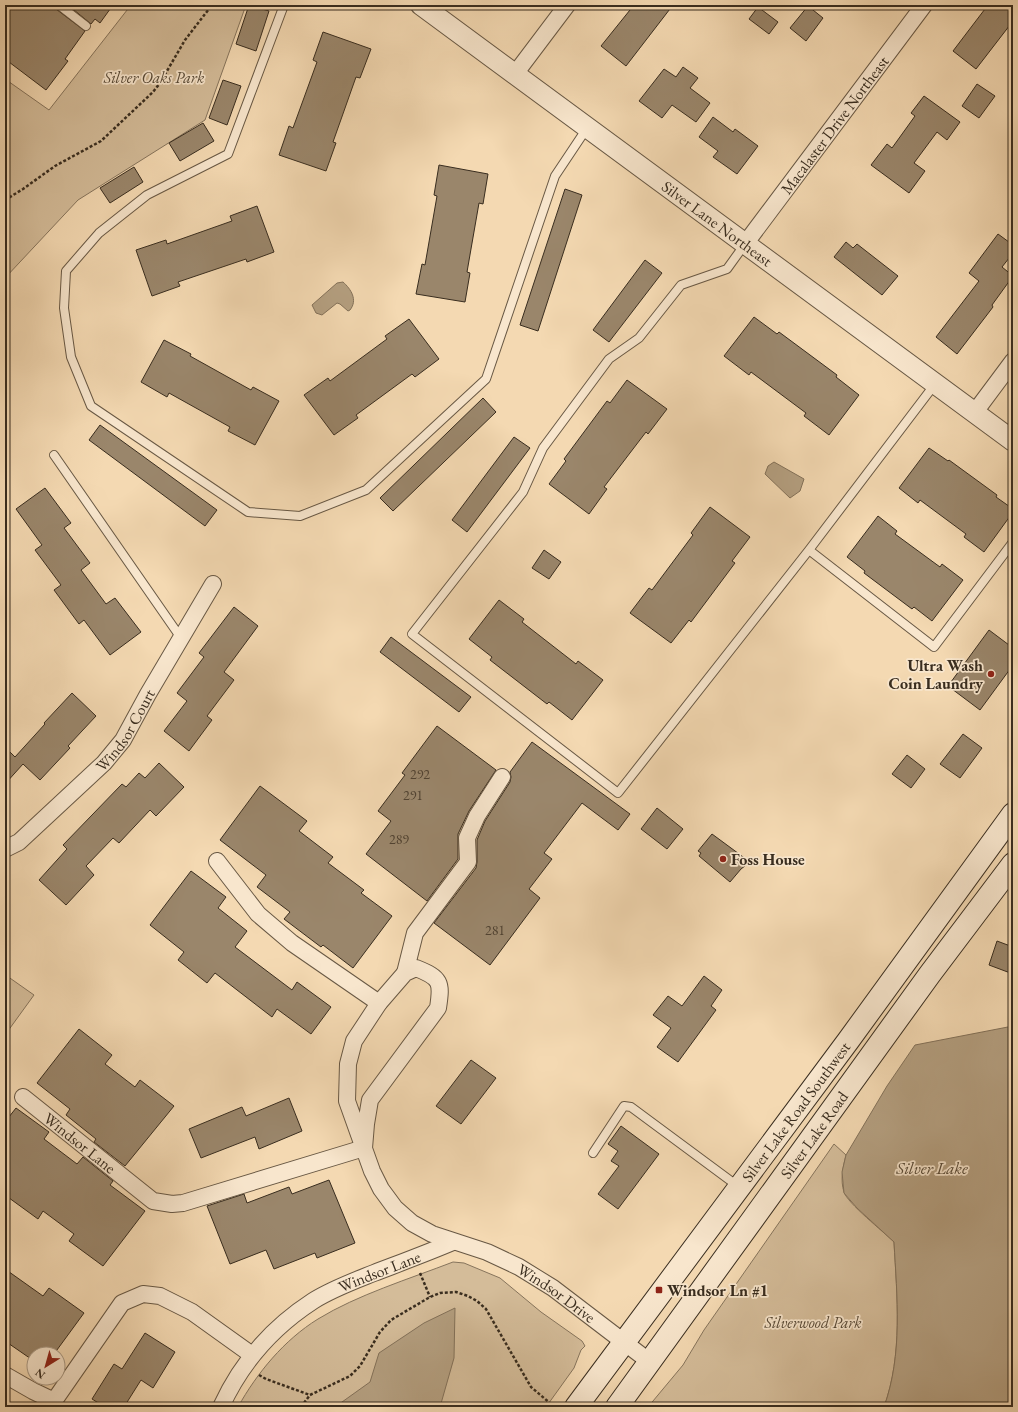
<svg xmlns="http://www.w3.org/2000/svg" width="1018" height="1412" font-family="'EB Garamond',serif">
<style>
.green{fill:#d4bc99;stroke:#86745c}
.water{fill:#b49f80;stroke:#837159}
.building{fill:#9a866b;stroke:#392d1f}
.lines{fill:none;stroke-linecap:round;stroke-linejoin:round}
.service-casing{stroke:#685844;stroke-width:10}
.minor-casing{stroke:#685844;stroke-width:18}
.tertiary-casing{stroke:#685844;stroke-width:22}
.secondary-casing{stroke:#392d1f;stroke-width:24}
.path{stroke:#392d1f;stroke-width:2.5;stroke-dasharray:3 2;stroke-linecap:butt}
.service{stroke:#f8e6cd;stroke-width:8}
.minor{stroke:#f8e6cd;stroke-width:16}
.tertiary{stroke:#f8e6cd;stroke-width:20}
.secondary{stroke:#f8e6cd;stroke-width:22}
.poi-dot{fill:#8f2418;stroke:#f8e6cd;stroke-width:1.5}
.labels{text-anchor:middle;stroke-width:3.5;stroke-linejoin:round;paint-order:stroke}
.number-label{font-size:14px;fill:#514332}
.park-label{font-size:16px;font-style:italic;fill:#584a37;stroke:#f8e6cd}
.street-label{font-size:16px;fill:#392d1f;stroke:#f8e6cd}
.poi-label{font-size:16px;font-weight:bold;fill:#392d1f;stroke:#f8e6cd;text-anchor:start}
.water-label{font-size:17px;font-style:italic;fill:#584a37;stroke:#f8e6cd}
</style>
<rect width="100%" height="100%" fill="#f4d9b2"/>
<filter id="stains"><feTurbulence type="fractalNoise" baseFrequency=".005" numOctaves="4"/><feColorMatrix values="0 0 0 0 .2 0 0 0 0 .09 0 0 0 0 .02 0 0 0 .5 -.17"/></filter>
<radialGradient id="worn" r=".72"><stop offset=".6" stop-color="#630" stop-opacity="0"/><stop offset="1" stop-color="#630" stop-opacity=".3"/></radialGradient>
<path class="green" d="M 131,5 L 246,5 L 205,120 L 78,200 L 5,278 L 5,79 L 49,110 Z
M 7,976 L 34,995 L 5,1035 L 5,978 Z
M 834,1144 L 846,1155 C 843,1167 840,1180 844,1192 C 847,1203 884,1232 894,1242 C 897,1297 903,1354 884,1407 L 648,1407 L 683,1365 L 704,1330 Z
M 453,1262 L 464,1263 L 500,1278 L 541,1312 L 582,1341 L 585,1346 L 581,1350 L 574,1368 L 546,1407 L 238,1407 C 257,1373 284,1340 318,1319 C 357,1295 409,1279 453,1262 Z"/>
<path class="water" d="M 343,282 C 351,289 358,300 350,310 L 348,311 L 340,304 L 337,303 L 322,315 L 316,313 L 312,305 L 337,283 Z
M 774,462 L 804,479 L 800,491 L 790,498 L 765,474 L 768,466 Z
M 1013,1026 L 1013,1407 L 884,1407 C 903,1354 897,1297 894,1242 L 857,1208 L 844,1193 L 842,1172 L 846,1155 L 887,1086 L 915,1045 Z
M 455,1308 L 454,1358 L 440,1407 L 335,1407 L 370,1382 L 379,1353 L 424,1323 Z"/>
<path class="building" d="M 5,5 L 54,5 L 56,9 L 85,31 L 65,59 L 68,61 L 46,90 L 5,59 Z
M 68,5 L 113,5 L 100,23 L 95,19 L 91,24 Z
M 249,5 L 269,11 L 256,51 L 236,44 Z
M 634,5 L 673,5 L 626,66 L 601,46 Z
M 988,5 L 1013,5 L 1013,21 L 976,69 L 953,51 Z
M 808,6 L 823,18 L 806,41 L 790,28 Z
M 758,7 L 778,22 L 769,34 L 749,19 Z
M 323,32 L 371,49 L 360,78 L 356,77 L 333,142 L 336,143 L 326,171 L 279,155 L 289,126 L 293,128 L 317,62 L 313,60 Z
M 683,67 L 698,78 L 690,88 L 710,103 L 696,122 L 672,105 L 662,118 L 639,101 L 664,69 L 676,77 Z
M 223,80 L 241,86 L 227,125 L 209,118 Z
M 977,84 L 995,96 L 979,118 L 962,106 Z
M 924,96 L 960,122 L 947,140 L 937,132 L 914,163 L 925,171 L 909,193 L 871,165 L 887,144 L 892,148 L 915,116 L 911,113 Z
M 713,117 L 733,132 L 735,129 L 758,146 L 737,174 L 713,157 L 718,151 L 699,137 Z
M 203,123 L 214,141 L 180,161 L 169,143 Z
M 439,165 L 488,174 L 483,204 L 479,203 L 467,272 L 470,273 L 465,302 L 416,294 L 422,264 L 425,265 L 437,196 L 434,195 Z
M 134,167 L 143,182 L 110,203 L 100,188 Z
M 565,189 L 582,195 L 538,331 L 520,325 Z
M 257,206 L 274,252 L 247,262 L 246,259 L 178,282 L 180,286 L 152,296 L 136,250 L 166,240 L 167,244 L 232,221 L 230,216 Z
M 998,234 L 1013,245 L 1013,253 L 1002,267 L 1013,276 L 992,305 L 993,307 L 957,354 L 936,337 L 979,281 L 969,273 Z
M 846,242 L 853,248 L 857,244 L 898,276 L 882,295 L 834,257 Z
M 645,260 L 662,273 L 609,342 L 593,330 Z
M 754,317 L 777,334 L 779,332 L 837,375 L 836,377 L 859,395 L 829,435 L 804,416 L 806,413 L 751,372 L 749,375 L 724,356 Z
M 409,319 L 439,359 L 415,377 L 412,374 L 356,415 L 358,418 L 334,435 L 304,395 L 328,378 L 330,381 L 387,339 L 385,336 Z
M 164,340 L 191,354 L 190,356 L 251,390 L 253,387 L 279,401 L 255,445 L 228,431 L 230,427 L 169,393 L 167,397 L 141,382 Z
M 627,380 L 667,409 L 648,434 L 646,432 L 604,487 L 607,489 L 589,514 L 549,484 L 566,461 L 564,459 L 607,401 L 610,403 Z
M 483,398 L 496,412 L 393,511 L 380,498 Z
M 100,425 L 217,510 L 205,526 L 89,440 Z
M 514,437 L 530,448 L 467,532 L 452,520 Z
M 929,448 L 948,461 L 949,460 L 997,495 L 996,497 L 1013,509 L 1013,512 L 984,552 L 964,537 L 966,534 L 920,500 L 918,503 L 899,488 Z
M 45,488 L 71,523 L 64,528 L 90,563 L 81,570 L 106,604 L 115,598 L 141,632 L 110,655 L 84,620 L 79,624 L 54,590 L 61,585 L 35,550 L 42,545 L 16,509 Z
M 710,507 L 750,537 L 732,561 L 735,563 L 691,622 L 689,620 L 671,643 L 630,613 L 649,588 L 652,590 L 693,535 L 691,533 Z
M 878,516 L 897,531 L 895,534 L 940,567 L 942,564 L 963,580 L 932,621 L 914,607 L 912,609 L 864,573 L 865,571 L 847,557 Z
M 544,550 L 561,562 L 549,579 L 532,568 Z
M 499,600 L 524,619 L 522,622 L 576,664 L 578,661 L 603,680 L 572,720 L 549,702 L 547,704 L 490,660 L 492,657 L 469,639 Z
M 234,607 L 258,626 L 224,672 L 234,680 L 207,716 L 212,720 L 189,751 L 164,731 L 187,701 L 177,693 L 204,657 L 199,653 Z
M 989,630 L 1013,648 L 1013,665 L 980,710 L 948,686 Z
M 391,637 L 471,697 L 459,712 L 380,652 Z
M 72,693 L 96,716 L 68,746 L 70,748 L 40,780 L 23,764 L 5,784 L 5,747 L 15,757 L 45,724 L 44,723 Z
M 437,726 L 496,770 L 469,811 L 458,834 L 458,859 L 427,901 L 366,854 L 391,821 L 378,811 L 405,775 L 402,773 Z
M 963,734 L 982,748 L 960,778 L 940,764 Z
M 532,742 L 630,814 L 618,830 L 582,803 L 544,853 L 552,859 L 529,889 L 540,898 L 490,965 L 434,923 L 476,868 L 477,862 L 477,840 L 485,821 L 510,782 L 511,777 L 510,772 Z
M 907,755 L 925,769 L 911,788 L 892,774 Z
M 159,763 L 184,787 L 156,816 L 150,810 L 119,843 L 113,838 L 86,866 L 94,875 L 66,905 L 39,880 L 67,849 L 63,845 L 122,784 L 126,787 L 139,773 L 145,778 Z
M 260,786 L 307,821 L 299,831 L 333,857 L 328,863 L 364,890 L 361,893 L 392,916 L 353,968 L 323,945 L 321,947 L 284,919 L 290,912 L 257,887 L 266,875 L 220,840 Z
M 657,808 L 683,829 L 667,849 L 641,829 Z
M 712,834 L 750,862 L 741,869 L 730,882 L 699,856 L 701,853 L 698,851 Z
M 191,871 L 226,897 L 218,908 L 247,931 L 235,947 L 292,990 L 297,982 L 331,1007 L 311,1034 L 277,1009 L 272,1017 L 215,973 L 207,983 L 178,960 L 184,952 L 150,925 Z
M 997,941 L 1013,947 L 1013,974 L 989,965 Z
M 704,976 L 722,990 L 711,1006 L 716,1010 L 678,1062 L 657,1047 L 671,1028 L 653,1015 L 668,996 L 682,1006 Z
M 79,1029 L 112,1055 L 105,1064 L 135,1087 L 140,1080 L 174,1106 L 125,1166 L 94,1142 L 96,1139 L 66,1115 L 70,1109 L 37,1083 Z
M 471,1060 L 496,1078 L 461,1124 L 436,1106 Z
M 289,1098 L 302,1131 L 259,1149 L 255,1137 L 201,1158 L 189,1129 L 242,1107 L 246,1116 Z
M 16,1108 L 49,1132 L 44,1139 L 77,1164 L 83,1157 L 113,1181 L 110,1185 L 145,1211 L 103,1266 L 69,1241 L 74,1234 L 43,1211 L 38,1219 L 5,1195 L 5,1122 Z
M 621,1126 L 659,1154 L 618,1209 L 598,1194 L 619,1166 L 611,1161 L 618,1151 L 608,1144 Z
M 329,1180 L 355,1243 L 317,1258 L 315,1253 L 274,1269 L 266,1250 L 230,1264 L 207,1206 L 244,1194 L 247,1203 L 289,1187 L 292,1194 Z
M 5,1269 L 43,1296 L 49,1288 L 84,1313 L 54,1354 L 34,1354 L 34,1361 L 5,1341 Z
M 145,1333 L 175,1352 L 153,1388 L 141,1380 L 124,1407 L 105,1407 L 92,1399 L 114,1364 L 122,1369 Z"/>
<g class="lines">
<defs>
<path id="service" d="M 59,5 L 86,26
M 284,5 L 228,154 L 147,195 L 99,233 L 66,271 L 64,308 L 71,357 L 91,406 L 248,512 L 300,516 L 366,490 L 486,379 L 555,176 L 587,128
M 745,244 L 727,269 L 681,285 L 639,338 L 609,359 L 543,448 L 523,492 L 412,634 L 618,793 L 809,550 L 935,384
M 54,455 L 181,638
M 809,550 L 934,647 L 1013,542
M 593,1153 L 624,1106 L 631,1107 L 739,1187"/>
<g id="minor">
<path d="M 515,74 L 567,5"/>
<path id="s1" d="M 745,244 L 924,5"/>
<path d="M 975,412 L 1013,361"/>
<path id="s2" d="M 5,849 L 19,842 L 104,763 L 123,740 L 148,694 L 213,584"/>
<path d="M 217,861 L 258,914 L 292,943 L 379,1003"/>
<path d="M 405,973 L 415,933 L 468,862 L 467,838 L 477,816 L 502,777"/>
<path id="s3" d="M 23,1097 L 153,1201 L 172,1204 L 183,1203 L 364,1148"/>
<path id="s4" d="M 364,1148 L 366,1124 L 370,1100 L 438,1008 C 442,982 441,978 416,968 L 405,973 L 379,1003 L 354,1041 L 348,1064 L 347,1101 L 372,1171 L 381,1189 L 395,1208 L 412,1223 L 432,1234 L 487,1252 L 519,1267 L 553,1288 L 650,1362"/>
<path d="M 5,1375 L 33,1391 L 54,1401 L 122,1303 L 143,1294 L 160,1296 L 192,1312 L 252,1355"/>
<path id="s5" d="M 221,1407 C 241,1363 273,1327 313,1301 C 332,1289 354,1281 374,1273 C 400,1263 427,1253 453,1242"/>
</g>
<g id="tertiary">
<path id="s6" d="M 421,5 L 1013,441"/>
</g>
<g id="secondary">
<path id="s7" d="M 576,1407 L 848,1041 L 1013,814"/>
<path id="s8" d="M 617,1407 L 930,974 L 1013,864"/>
</g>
</defs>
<use href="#service" class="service-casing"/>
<use href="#minor" class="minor-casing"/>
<use href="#tertiary" class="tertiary-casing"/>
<use href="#secondary" class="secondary-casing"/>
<path class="path" d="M 5,200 L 23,189 L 55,166 L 101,141 L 153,92 L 160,83 L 185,40 L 212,5
M 420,1273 L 430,1297
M 259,1375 L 266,1379 L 310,1395
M 301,1407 L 310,1395 L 350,1376 L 360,1366 L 380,1332 L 391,1320 L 430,1297 L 440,1293 L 456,1292 L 468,1296 L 477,1301 L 486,1309 L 531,1387 L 551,1404"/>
<use href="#service" class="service"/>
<use href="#minor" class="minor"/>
<use href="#tertiary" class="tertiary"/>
<use href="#secondary" class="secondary"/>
</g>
<g class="poi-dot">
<circle cx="991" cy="674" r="4"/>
<circle cx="723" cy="859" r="4"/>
<rect x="655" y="1286" width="8" height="8" rx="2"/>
</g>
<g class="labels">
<g class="number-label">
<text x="420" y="779">292</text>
<text x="413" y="800">291</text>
<text x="399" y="844">289</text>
<text x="495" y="935">281</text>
</g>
<g class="park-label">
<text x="154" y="83">Silver Oaks Park</text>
<text x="813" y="1328">Silverwood Park</text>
</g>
<g class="street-label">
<text dy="6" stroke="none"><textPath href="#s1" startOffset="149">Macalaster Drive Northeast</textPath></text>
<text dy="6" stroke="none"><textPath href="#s6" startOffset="368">Silver Lane Northeast</textPath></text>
<text dy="6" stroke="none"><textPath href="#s2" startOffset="171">Windsor Court</textPath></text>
<text dy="6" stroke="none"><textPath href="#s7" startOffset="368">Silver Lake Road Southwest</textPath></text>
<text dy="6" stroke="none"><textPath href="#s8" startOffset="336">Silver Lake Road</textPath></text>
<text dy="6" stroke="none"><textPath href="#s3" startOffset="73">Windsor Lane</textPath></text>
<text dy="6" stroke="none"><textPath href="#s5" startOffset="215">Windsor Lane</textPath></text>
<text dy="6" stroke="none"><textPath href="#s4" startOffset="676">Windsor Drive</textPath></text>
</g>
<g class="poi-label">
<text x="983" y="671" text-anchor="end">Ultra Wash<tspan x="983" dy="18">Coin Laundry</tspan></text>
<text x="731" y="865">Foss House</text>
<text x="667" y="1296">Windsor Ln #1</text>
</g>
<g class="water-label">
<text x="932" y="1174">Silver Lake</text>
</g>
</g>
<rect width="1018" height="1412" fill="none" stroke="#f4d9b2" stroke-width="20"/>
<rect x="6" y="6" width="1006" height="1400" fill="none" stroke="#392d1f" stroke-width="2"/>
<rect x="10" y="10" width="998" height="1392" fill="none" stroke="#392d1f"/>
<g transform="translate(46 1366) rotate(217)"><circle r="19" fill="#f8e6cd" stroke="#ac9c87"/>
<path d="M0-3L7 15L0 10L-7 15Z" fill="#8f2418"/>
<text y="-6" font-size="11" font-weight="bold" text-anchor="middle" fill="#392d1f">N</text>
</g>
<rect width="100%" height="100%" filter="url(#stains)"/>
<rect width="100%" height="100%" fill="url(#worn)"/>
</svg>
